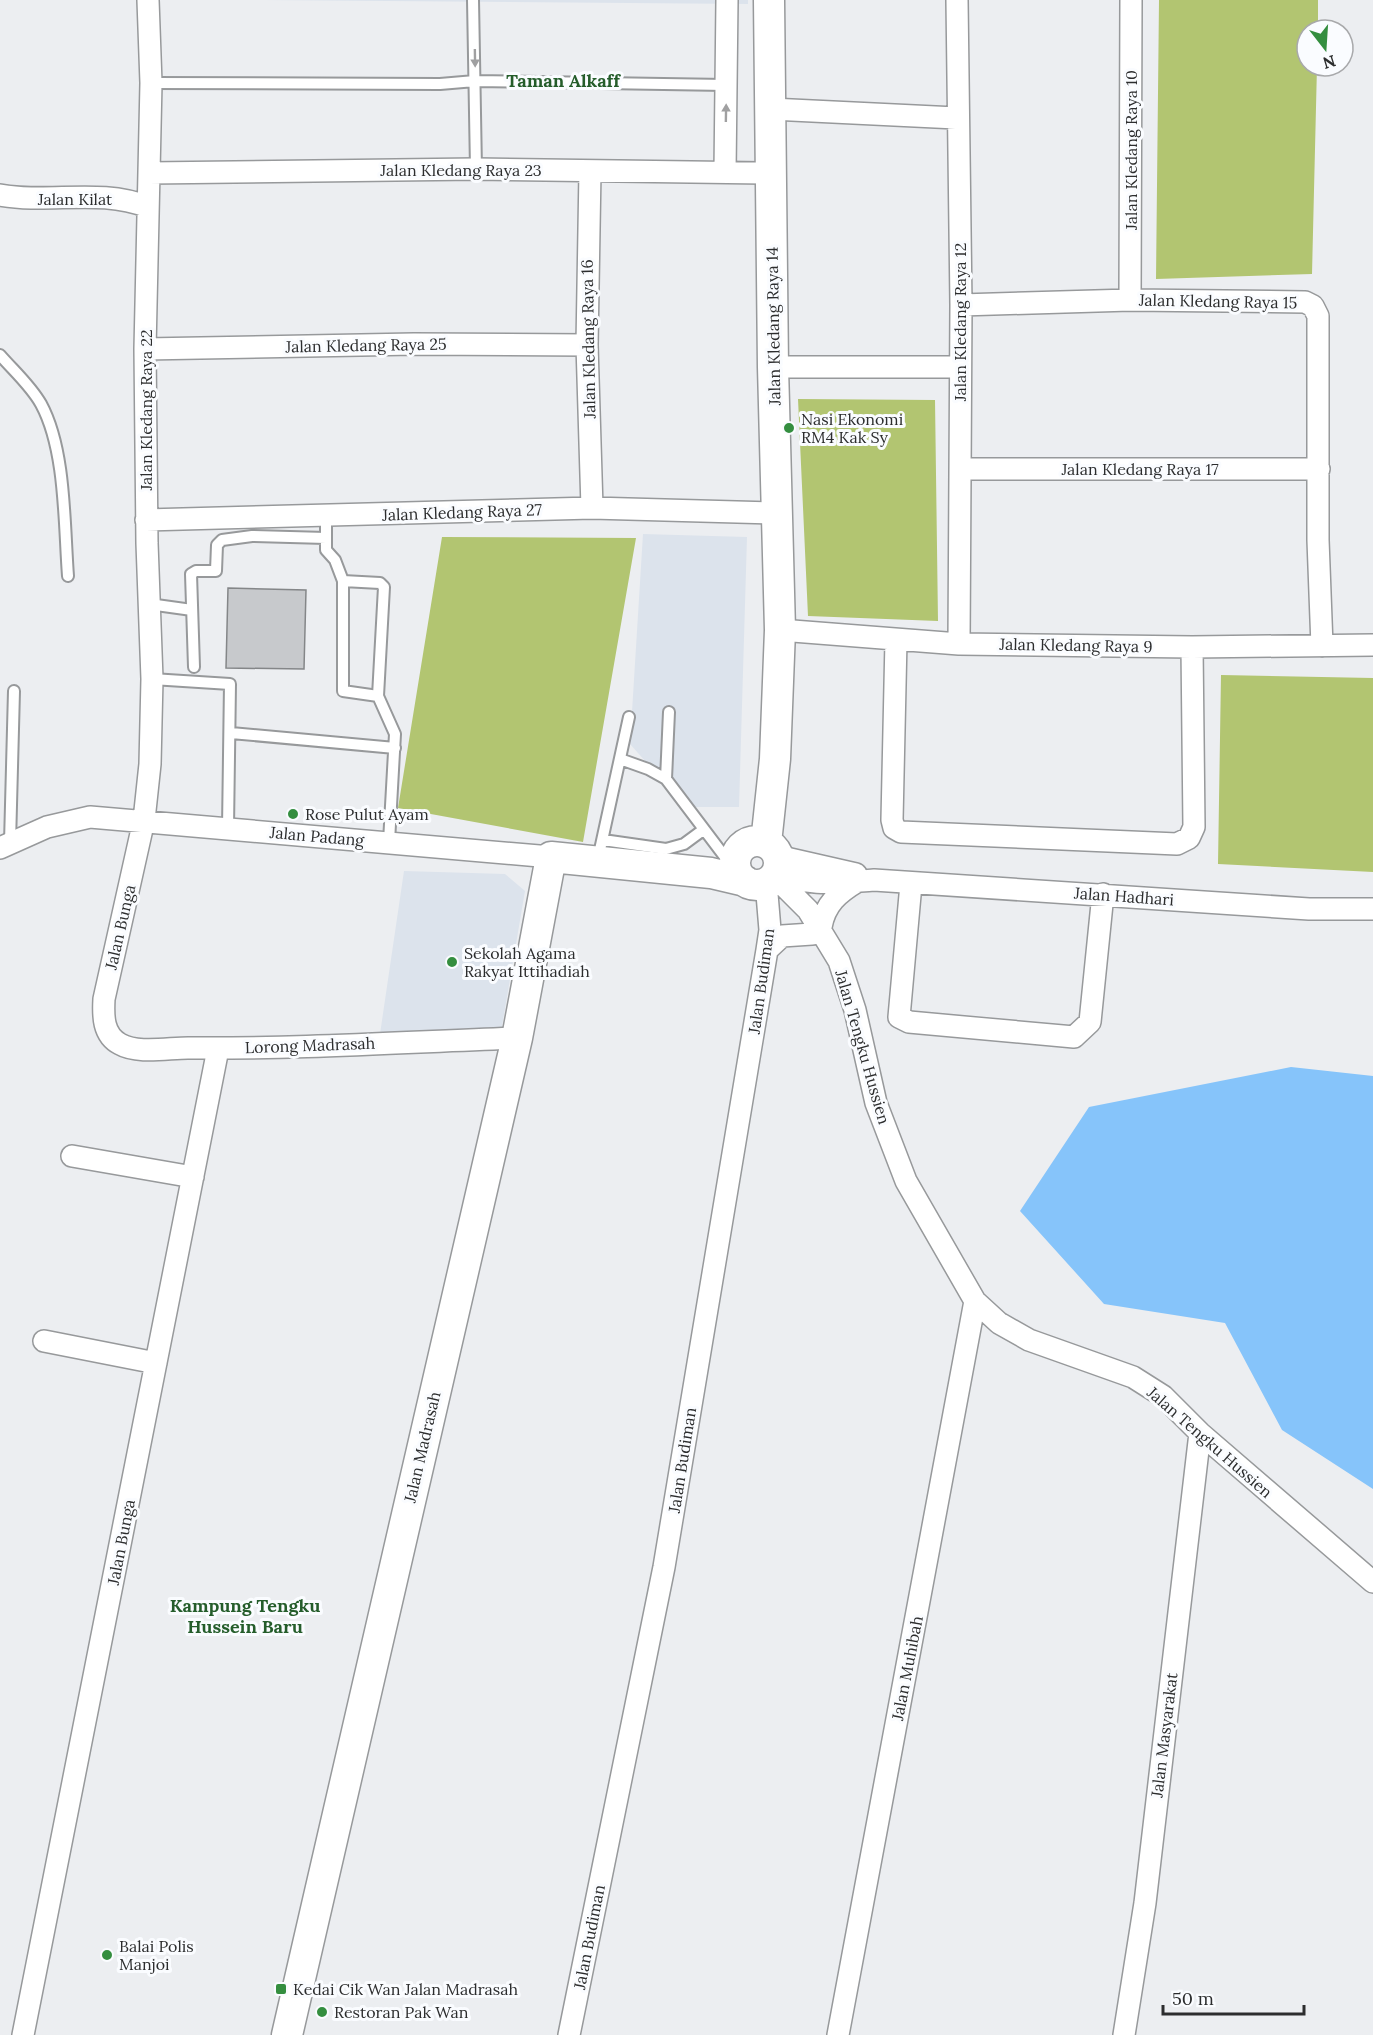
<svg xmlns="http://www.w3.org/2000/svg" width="1373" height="2035" font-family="Lora,serif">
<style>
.built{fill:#dce3ec}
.green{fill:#b2c571}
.water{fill:#86c4fa}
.building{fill:#c7c9cc;stroke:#848688;stroke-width:1.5}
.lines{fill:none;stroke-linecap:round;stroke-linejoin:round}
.lane-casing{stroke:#97999b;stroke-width:14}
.street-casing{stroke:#97999b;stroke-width:24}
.secondary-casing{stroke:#97999b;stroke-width:33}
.lane{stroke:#fff;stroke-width:10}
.street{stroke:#fff;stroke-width:21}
.secondary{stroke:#fff;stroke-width:30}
.oneway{fill:#a0a0a1}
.poi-dot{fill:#348e3f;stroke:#fafcff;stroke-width:2}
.labels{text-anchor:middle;stroke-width:6;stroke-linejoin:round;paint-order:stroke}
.street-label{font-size:16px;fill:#2c2d2e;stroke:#fafcff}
.poi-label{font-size:16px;fill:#2c2d2e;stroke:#fafcff;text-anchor:start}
.neighbourhood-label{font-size:18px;font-weight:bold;fill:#255d2b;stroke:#fafcff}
</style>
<rect width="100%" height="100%" fill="#eceef1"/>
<path class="built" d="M 264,0 L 748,0 L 748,4 Z
M 643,534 L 747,537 L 739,807 L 686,807 L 630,744 Z
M 404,871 L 505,874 L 525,891 L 501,1032 L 380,1034 Z"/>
<path class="green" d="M 1159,0 L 1318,0 L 1318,30 L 1307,30 L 1307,66 L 1317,66 L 1312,274 L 1156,279 Z
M 798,399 L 935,400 L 938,621 L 808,616 Z
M 442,537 L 636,538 L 583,842 L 398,808 Z
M 1221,675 L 1373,678 L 1373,872 L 1218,864 Z"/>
<path class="water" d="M 1291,1067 L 1373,1076 L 1373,1489 L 1282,1430 L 1225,1323 L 1104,1304 L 1020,1211 L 1089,1107 Z"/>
<path class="building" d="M 228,588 L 306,590 L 304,669 L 226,668 Z"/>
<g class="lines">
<defs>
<path id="lane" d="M 473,0 L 476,169
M 151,83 L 440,84 L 475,81 L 726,85
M 0,355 C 14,371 31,386 41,404 C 66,450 64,524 68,576
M 326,515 L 326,550 L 335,560 L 343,581 L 343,691 L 378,696
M 343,581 L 380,583 L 384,587 L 378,696 L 395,734 L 389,842
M 149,604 L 192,610
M 194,667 L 191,574 L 196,571 L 216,571 L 217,545 L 222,540 L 252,536 L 326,538
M 152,679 L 230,684 L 228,828
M 231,733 L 395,748
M 620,759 L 648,769 L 666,779 L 725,857
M 666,779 L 669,712
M 603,840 L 666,849 L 684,844 L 703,830
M 10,843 L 14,691
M 598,859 L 629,717"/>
<path id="street" d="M 148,0 L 151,83 L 145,349 L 147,543 L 152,679 L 150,764 L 144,820 L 104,999 C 103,1016 103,1035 120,1044 C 137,1054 168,1048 188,1048 C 297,1049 407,1042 517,1038
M 957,0 L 961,305 L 959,644
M 771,109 L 956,118
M 590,171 L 587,345 L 592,508
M 725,172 L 727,0
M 149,173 L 476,169 L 772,173
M 0,195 C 50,204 100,188 148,207
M 1130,300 L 1131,0
M 961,305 L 1130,300 L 1305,302 L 1313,306 L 1318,316 L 1318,540 L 1322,646
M 145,349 L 414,344 L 587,345
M 773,367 L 960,367
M 961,469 L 1319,469
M 146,520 L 592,508 L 777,513
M 780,630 L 959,644 L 1192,647 L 1373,645
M 896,640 L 892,820 L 894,828 L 901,832 L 1177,844 L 1189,838 L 1194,827 L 1192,647
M 0,848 L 47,827 L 90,817 L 551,857
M 777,856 L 856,874
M 777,871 C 805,888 842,882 874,880 L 1309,909 L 1373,909
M 774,876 L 808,910 L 839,961 L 855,1010 L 876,1103 L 906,1181 L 975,1301 L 999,1323 L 1029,1340 L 1133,1377 L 1163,1396 L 1200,1433 L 1373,1582
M 911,884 L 899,1017 L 909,1022 L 1074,1037 L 1090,1022 L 1103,894
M 821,927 C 825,904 838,893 858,881
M 767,950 L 782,936 L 812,934
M 72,1156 L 193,1177
M 44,1341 L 156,1363
M 23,2035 L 218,1049
M 569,2035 L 664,1567 L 767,950 L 770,930 L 766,882
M 838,2035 L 975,1301
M 1124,2035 L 1145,1903 L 1200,1433"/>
<path id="secondary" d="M735 863a22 22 0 1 1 44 0a22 22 0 1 1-44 0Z
M 766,843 L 775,759 L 780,630 L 773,367 L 769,0
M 287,2035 L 517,1038 L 551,857 L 711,873 L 745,881"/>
</defs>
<use href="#lane" class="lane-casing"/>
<use href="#street" class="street-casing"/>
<use href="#secondary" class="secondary-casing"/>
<use href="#lane" class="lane"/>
<use href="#street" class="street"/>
<use href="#secondary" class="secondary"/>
</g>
<defs><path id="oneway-solid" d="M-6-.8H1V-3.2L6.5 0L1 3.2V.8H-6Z" transform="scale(1.5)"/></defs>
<g class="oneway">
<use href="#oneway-solid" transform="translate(475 58) rotate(89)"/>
<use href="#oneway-solid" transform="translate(726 113) rotate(-89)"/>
</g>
<g class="poi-dot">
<circle cx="789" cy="428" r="6"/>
<circle cx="293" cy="814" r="6"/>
<circle cx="452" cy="962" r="6"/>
<circle cx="107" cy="1955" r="6"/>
<rect x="275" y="1983" width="12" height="12" rx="3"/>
<circle cx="322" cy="2012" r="6"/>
</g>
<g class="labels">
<g class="street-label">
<text transform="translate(1131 150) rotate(-90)" y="6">Jalan Kledang Raya 10</text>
<text x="461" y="176">Jalan Kledang Raya 23</text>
<text x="75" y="205">Jalan Kilat</text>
<text transform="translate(1218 301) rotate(1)" y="6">Jalan Kledang Raya 15</text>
<text transform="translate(960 322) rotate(-90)" y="6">Jalan Kledang Raya 12</text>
<text transform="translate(773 326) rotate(-91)" y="6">Jalan Kledang Raya 14</text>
<text transform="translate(588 339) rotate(-91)" y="6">Jalan Kledang Raya 16</text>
<text transform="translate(366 345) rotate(-1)" y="6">Jalan Kledang Raya 25</text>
<text transform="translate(146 410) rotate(-90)" y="6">Jalan Kledang Raya 22</text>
<text x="1140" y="475">Jalan Kledang Raya 17</text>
<text transform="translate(462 512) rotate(-2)" y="6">Jalan Kledang Raya 27</text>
<text transform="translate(1076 645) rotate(1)" y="6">Jalan Kledang Raya 9</text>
<text transform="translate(317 836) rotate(5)" y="6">Jalan Padang</text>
<text transform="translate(1124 896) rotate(4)" y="6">Jalan Hadhari</text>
<text transform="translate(120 927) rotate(-77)" y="6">Jalan Bunga</text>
<text transform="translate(761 981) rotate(-82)" y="6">Jalan Budiman</text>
<text transform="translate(310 1045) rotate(-2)" y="6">Lorong Madrasah</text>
<text transform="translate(863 1047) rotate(74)" y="6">Jalan Tengku Hussien</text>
<text transform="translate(1210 1442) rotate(41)" y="6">Jalan Tengku Hussien</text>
<text transform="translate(422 1447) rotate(-77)" y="6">Jalan Madrasah</text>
<text transform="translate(682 1460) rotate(-81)" y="6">Jalan Budiman</text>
<text transform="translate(121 1542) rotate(-79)" y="6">Jalan Bunga</text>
<text transform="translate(907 1668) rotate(-79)" y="6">Jalan Muhibah</text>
<text transform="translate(1164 1735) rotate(-83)" y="6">Jalan Masyarakat</text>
<text transform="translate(589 1937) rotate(-79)" y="6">Jalan Budiman</text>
</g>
<g class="poi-label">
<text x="801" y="425">Nasi Ekonomi<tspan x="801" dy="18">RM4 Kak Sy</tspan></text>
<text x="305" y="820">Rose Pulut Ayam</text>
<text x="464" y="959">Sekolah Agama<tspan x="464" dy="18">Rakyat Ittihadiah</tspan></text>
<text x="119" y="1952">Balai Polis<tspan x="119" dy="18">Manjoi</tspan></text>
<text x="293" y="1995">Kedai Cik Wan Jalan Madrasah</text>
<text x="334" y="2018">Restoran Pak Wan</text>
</g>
<g class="neighbourhood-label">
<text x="563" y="87">Taman Alkaff</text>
<text x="245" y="1612">Kampung Tengku<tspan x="245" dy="21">Hussein Baru</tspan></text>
</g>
</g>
<g transform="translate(1325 48) rotate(163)"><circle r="28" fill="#fafcff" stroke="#a8a9ab" stroke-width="1.5"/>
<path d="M0-4.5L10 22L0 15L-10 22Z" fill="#348e3f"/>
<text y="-9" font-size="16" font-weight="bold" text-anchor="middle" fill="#2c2d2e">N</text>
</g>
<path d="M1163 2005v9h141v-9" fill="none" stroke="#2c2d2e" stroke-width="3"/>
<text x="1172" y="2005" font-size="18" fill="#2c2d2e" stroke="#fafcff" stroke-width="4.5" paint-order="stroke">50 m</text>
</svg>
